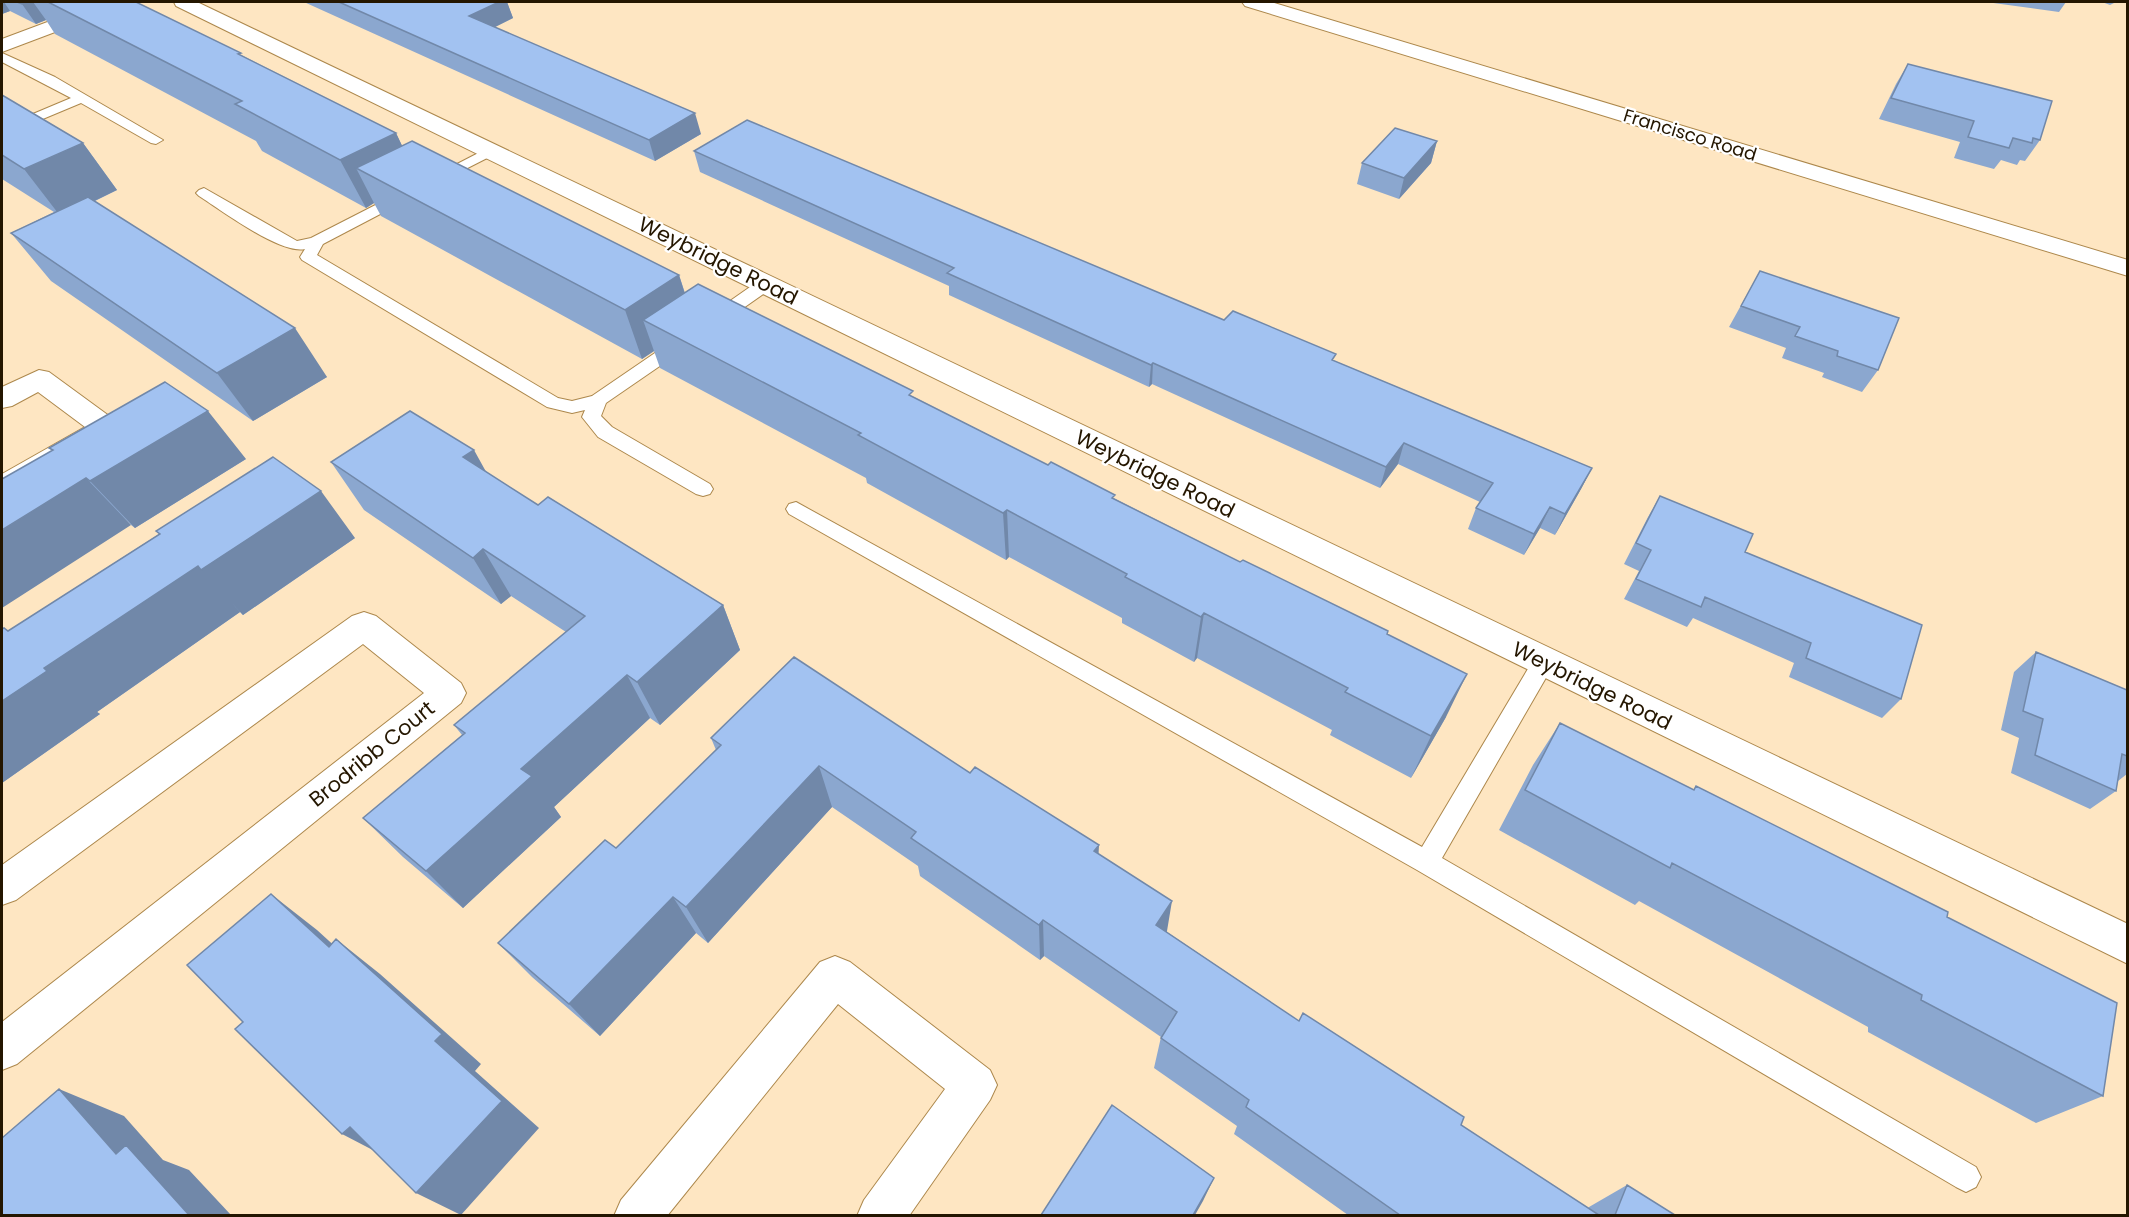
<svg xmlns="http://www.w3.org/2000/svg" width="2129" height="1217" font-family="Poppins,sans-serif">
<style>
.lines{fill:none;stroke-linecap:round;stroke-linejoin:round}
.lane-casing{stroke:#ad884c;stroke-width:2}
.street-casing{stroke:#ad884c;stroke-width:2}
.lane{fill:#fff;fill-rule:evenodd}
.street{fill:#fff;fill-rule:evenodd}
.wall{fill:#8ba7cf}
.shaded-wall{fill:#7188a9}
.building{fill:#a2c2f1;stroke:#7188a9;stroke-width:1.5}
.labels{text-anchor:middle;stroke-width:4.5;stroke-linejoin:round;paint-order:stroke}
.far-street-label{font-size:18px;fill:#241600;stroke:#fff}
.street-label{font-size:21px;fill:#241600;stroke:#fff}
</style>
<rect width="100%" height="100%" fill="#fee6c2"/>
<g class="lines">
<defs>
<path id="lane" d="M 2,53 L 55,77 L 163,140 L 156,144 L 151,143 L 81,103 L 2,136 L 2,127 L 71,98 L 2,62 Z
M 490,147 L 497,151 L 495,154 L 442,181 L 437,182 L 430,178 Z
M 204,188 L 297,241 L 311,238 L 397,194 L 407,194 L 410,197 L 407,200 L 323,244 L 317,255 L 558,398 L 572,401 L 592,396 L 674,340 L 686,340 L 689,344 L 686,348 L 606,403 L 601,416 L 612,427 L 710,484 L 713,489 L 710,494 L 703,496 L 696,494 L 598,437 L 582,417 L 585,410 L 572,413 L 547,407 L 302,260 L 300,257 L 305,249 C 281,255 221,210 199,196 L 196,193 L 199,190 Z
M 766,279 L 774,284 L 772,288 L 722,323 L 710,323 L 708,319 L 710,315 L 760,280 Z
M 796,502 L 1422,847 L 1535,657 L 1543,654 L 1551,657 L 1554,663 L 1551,669 L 1442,858 L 1976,1167 L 1981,1177 L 1976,1187 L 1966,1192 L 1956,1187 L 1417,870 L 789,514 L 786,509 L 789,504 Z"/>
<path id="street" d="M 101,2 L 127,2 L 124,6 L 2,52 L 2,39 Z
M 174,2 L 197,2 L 2128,924 L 2128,964 L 176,6 Z
M 1242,2 L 1271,2 L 2128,260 L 2128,276 L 1245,6 Z
M 39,370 L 49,372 L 116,421 L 120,428 L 116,435 L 13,496 L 2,499 L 2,474 L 85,427 L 38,392 L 12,406 L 2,408 L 2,387 Z
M 364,612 L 376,616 L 461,683 L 466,693 L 461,703 L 17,1064 L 2,1070 L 2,1022 L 424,693 L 363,644 L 16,900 L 2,905 L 2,865 L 352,616 Z
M 835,956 L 850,962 L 990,1070 L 997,1085 L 990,1100 L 909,1216 L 857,1216 L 864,1200 L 945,1089 L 838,1004 L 667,1216 L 614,1216 L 621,1200 L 820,962 Z"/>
</defs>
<use href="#lane" class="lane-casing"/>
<use href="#street" class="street-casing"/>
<use href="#lane" class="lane"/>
<use href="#street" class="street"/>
</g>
<path class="wall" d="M 2,2 L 136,2 L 396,133 L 402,146 L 679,275 L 685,293 L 914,397 L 1240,562 L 1387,634 L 1446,717 L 1411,778 L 1330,735 L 1332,730 L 1197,658 L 1194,662 L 1122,623 L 1122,618 L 1009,557 L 1006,560 L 867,483 L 866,478 L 660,368 L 654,351 L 642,359 L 381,216 L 374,203 L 366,208 L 262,151 L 256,141 L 55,34 L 46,20 L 36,24 L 10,11 L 2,14 Z
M 304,2 L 507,2 L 513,18 L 495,27 L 701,134 L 655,161 Z
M 1986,2 L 2066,2 L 2059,12 Z
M 2102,2 L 2116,2 L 2110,5 Z
M 1908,64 L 2040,140 L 2025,161 L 2020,160 L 2017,165 L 2001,160 L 1994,169 L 1954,158 L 1960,142 L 1879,119 L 1896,84 Z
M 2,95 L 83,143 L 117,190 L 95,201 L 327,377 L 253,421 L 51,281 L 11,233 L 54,212 L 2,179 Z
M 1437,141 L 1431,163 L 1399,199 L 1357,184 L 1362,163 Z
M 694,151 L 1224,320 L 1335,361 L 1592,468 L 1581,489 L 1555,535 L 1540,528 L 1524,555 L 1468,529 L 1476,508 L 1480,502 L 1398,464 L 1380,488 L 1152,384 L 1149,387 L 949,295 L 949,286 L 700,172 Z
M 1760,271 L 1878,370 L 1862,392 L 1822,377 L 1824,373 L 1782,358 L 1786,348 L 1729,327 Z
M 49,448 L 246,459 L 135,528 L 131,525 Z
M 331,462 L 486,472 L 538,505 L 723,605 L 740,650 L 660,725 L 650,718 L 554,807 L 561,817 L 463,908 L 403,857 L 363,818 L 462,735 L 454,725 L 566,632 L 511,596 L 501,604 L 364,510 Z
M 1660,496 L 1745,552 L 1901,699 L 1882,718 L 1789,677 L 1794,663 L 1693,618 L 1687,627 L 1624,599 L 1639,571 L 1624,564 L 1648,517 Z
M 156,531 L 355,538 L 243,615 L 240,612 L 97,712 L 100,714 L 2,783 L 8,631 L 159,534 Z
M 2036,652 L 2127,690 L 2127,774 L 2118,781 L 2116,791 L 2090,809 L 2011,773 L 2019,738 L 2001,730 L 2014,672 Z
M 1560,723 L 1693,790 L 1696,786 L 1947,917 L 2103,1096 L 2036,1123 L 1868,1032 L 1868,1027 L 1639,901 L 1635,905 L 1499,830 L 1533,765 Z
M 711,738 L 970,773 L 1098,854 L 1167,932 L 1299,1021 L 1461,1125 L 1588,1209 L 1589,1207 L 1627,1185 L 1675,1215 L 1348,1215 L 1234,1134 L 1237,1126 L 1154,1068 L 1161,1037 L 1044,956 L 1040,960 L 920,876 L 918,866 L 832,807 L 708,943 L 696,933 L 600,1036 L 532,977 L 498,943 L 616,848 L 716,750 Z"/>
<path class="shaded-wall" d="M 2,2 L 4,2 L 10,11 L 2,14 Z
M 28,2 L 33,2 L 46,20 L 36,24 L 22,4 Z
M 499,2 L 507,2 L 513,18 L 477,36 L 469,16 Z
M 695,113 L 701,134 L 655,161 L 649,140 Z
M 396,133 L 419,181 L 356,168 L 374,203 L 366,208 L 340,160 Z
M 1437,141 L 1431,163 L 1399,199 L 1404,178 Z
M 83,143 L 117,190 L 61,217 L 24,169 Z
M 679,275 L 694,323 L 643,320 L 654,351 L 642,359 L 625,310 Z
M 295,328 L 327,377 L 253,421 L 217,373 Z
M 1153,363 L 1152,384 L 1149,387 L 1151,365 Z
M 208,411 L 246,459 L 135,528 L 90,481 Z
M 1404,443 L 1398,464 L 1380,488 L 1386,467 Z
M 474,450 L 500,497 L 463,457 Z
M 1592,468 L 1581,489 L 1555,535 L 1565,514 Z
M 86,478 L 131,525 L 2,608 L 2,530 Z
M 321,491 L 355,538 L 243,615 L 201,570 Z
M 1550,507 L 1540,528 L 1524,555 L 1534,534 Z
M 1007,510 L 1009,557 L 1006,560 L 1003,513 Z
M 483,549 L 511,596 L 501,604 L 473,558 Z
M 198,566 L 240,612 L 97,712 L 100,714 L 2,783 L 2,701 L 44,668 Z
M 723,605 L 740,650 L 660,725 L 637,682 Z
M 1204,613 L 1197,658 L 1194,662 L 1201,617 Z
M 1467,674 L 1446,717 L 1411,778 L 1431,736 Z
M 627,675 L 650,718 L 554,807 L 561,817 L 463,908 L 426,871 L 521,769 Z
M 819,766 L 832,807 L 708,943 L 686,907 Z
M 1099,845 L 1097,884 L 1094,851 Z
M 271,894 L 317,930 L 373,981 L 329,947 Z
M 673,897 L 696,933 L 600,1036 L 569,1004 Z
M 1172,901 L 1166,937 L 1156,925 Z
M 1043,920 L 1044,956 L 1040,960 L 1039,925 Z
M 336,939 L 380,974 L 481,1064 L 475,1071 L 539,1128 L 461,1215 L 416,1193 L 435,1041 Z
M 59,1089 L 124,1116 L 163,1160 L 189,1170 L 231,1215 L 189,1215 L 116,1154 Z
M 350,1127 L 390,1159 L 342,1134 Z
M 1214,1178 L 1203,1201 L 1195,1215 L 1193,1215 Z"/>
<path class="building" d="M 17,2 L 28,2 L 22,4 Z
M 48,2 L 136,2 L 241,53 L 238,54 L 396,133 L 340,160 L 235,104 L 242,101 Z
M 339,2 L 499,2 L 469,16 L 695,113 L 649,140 Z
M 1908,64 L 2052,101 L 2040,140 L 2033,138 L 2032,143 L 2013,138 L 2009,148 L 1968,137 L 1974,121 L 1891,98 Z
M 2,95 L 83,143 L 24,169 L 2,155 Z
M 747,120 L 1224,320 L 1233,311 L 1336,354 L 1332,360 L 1592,468 L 1565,514 L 1550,507 L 1534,534 L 1476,508 L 1493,483 L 1404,443 L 1386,467 L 1153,363 L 1151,365 L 947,273 L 954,268 L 694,151 Z
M 1395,128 L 1437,141 L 1404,178 L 1362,163 Z
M 412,141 L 679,275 L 625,310 L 356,168 Z
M 88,197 L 295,328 L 217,373 L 11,233 Z
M 1760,271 L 1899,318 L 1878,370 L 1837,356 L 1838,351 L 1795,336 L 1800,327 L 1741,306 Z
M 698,284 L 913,391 L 909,395 L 1048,465 L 1051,462 L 1115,495 L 1112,498 L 1240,562 L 1243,560 L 1388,631 L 1387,634 L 1467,674 L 1431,736 L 1345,692 L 1348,688 L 1204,613 L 1201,617 L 1125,577 L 1127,574 L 1007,510 L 1003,513 L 858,435 L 861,433 L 643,320 Z
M 165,382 L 208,411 L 90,481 L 86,478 L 2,530 L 2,479 L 53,450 L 49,448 Z
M 410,411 L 474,450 L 463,457 L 538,505 L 548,497 L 723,605 L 637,682 L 627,675 L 521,769 L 532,776 L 426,871 L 363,818 L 465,733 L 454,725 L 585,616 L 483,549 L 473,558 L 331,462 Z
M 273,457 L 321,491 L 201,570 L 198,566 L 44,668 L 47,671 L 2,701 L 2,629 L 4,628 L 8,631 L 160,534 L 156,531 Z
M 1660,496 L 1753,534 L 1745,552 L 1922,625 L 1901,699 L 1806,658 L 1811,643 L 1705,597 L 1701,607 L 1636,579 L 1651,550 L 1636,543 Z
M 2036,652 L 2127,690 L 2127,756 L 2122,754 L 2116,791 L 2035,755 L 2043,719 L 2023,711 Z
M 794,657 L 970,773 L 975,767 L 1099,845 L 1094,851 L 1172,901 L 1156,925 L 1299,1021 L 1303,1013 L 1464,1117 L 1461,1125 L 1599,1215 L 1400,1215 L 1246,1107 L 1249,1100 L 1161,1038 L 1177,1012 L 1043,920 L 1039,925 L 911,838 L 916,832 L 819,766 L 686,907 L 673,897 L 569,1004 L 498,943 L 605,840 L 616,848 L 721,745 L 711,738 Z
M 1560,723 L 1694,790 L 1696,786 L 1948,912 L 1947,917 L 2117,1003 L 2103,1096 L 1921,1000 L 1922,995 L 1672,863 L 1670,868 L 1525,790 Z
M 271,894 L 329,947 L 336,939 L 442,1034 L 435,1041 L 502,1101 L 416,1193 L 350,1127 L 342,1134 L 235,1029 L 243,1022 L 187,965 Z
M 59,1089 L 116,1154 L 126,1145 L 189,1215 L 2,1215 L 2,1138 Z
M 1112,1105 L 1214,1178 L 1193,1215 L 1041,1215 Z
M 1627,1185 L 1675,1215 L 1615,1215 Z"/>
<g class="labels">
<g class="far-street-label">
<text transform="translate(1690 135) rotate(17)" y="6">Francisco Road</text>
</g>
<g class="street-label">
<text transform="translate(718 261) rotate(26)" y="7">Weybridge Road</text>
<text transform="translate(1155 474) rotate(26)" y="7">Weybridge Road</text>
<text transform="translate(1592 686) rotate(26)" y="7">Weybridge Road</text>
<text transform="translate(372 754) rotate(-39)" y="7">Brodribb Court</text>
</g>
</g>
<rect width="2129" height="1217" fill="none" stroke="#241600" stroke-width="6"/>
</svg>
